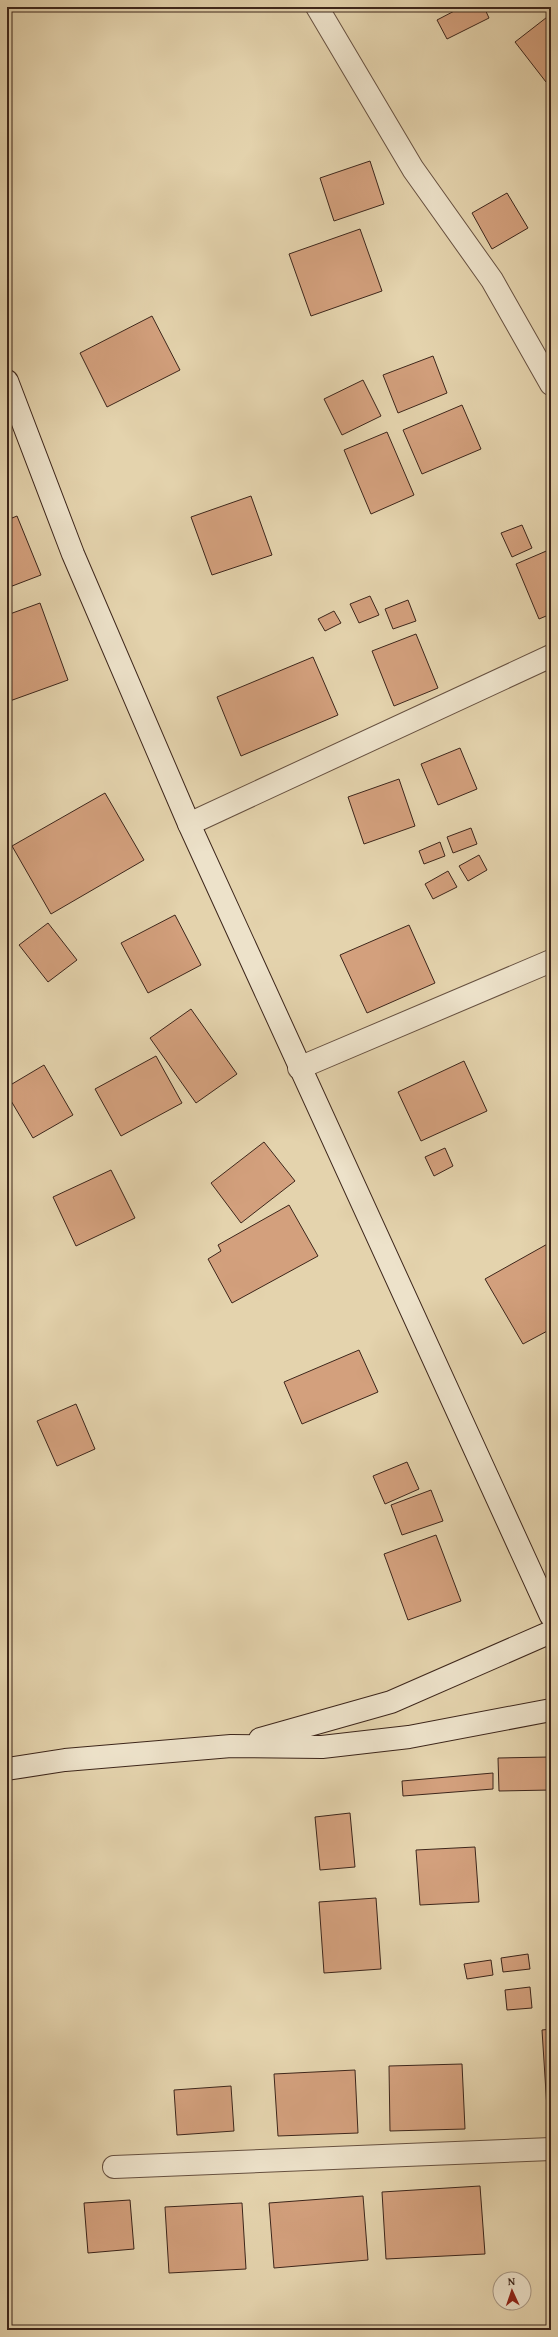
<svg xmlns="http://www.w3.org/2000/svg" width="558" height="2337" font-family="'Gentium Book Plus',serif">
<style>
.building{fill:#d3a07d;stroke:#3d261b}
.lines{fill:none;stroke-linecap:round;stroke-linejoin:round}
.street-casing{stroke:#675140;stroke-width:24}
.secondary-casing{stroke:#3d261b;stroke-width:24}
.street{stroke:#ede2ca;stroke-width:22}
.secondary{stroke:#ede2ca;stroke-width:22}
</style>
<rect width="100%" height="100%" fill="#e4d3ad"/>
<filter id="stains"><feTurbulence type="fractalNoise" baseFrequency=".005" numOctaves="4"/><feColorMatrix values="0 0 0 0 .2 0 0 0 0 .09 0 0 0 0 .02 0 0 0 .5 -.17"/></filter>
<radialGradient id="worn" r=".72"><stop offset=".6" stop-color="#630" stop-opacity="0"/><stop offset="1" stop-color="#630" stop-opacity=".3"/></radialGradient>
<path class="building" d="M 462,7 L 484,7 L 489,18 L 447,39 L 437,20 Z
M 551,14 L 551,79 L 546,82 L 515,42 Z
M 370,161 L 384,204 L 334,221 L 320,178 Z
M 507,193 L 528,228 L 492,249 L 472,213 Z
M 360,229 L 382,291 L 311,316 L 289,254 Z
M 152,316 L 180,370 L 107,407 L 80,353 Z
M 433,356 L 447,393 L 398,413 L 383,375 Z
M 363,380 L 381,416 L 342,435 L 324,399 Z
M 462,405 L 481,449 L 422,474 L 403,430 Z
M 387,432 L 414,495 L 371,514 L 344,450 Z
M 251,496 L 272,555 L 212,575 L 191,517 Z
M 17,516 L 41,575 L 7,588 L 7,520 Z
M 522,525 L 532,548 L 512,557 L 501,533 Z
M 551,549 L 551,614 L 539,619 L 516,564 Z
M 370,596 L 379,615 L 359,623 L 350,604 Z
M 408,600 L 416,621 L 393,629 L 385,609 Z
M 40,603 L 68,680 L 7,702 L 7,615 Z
M 334,611 L 341,623 L 325,631 L 318,619 Z
M 416,634 L 438,688 L 394,706 L 372,651 Z
M 313,657 L 338,715 L 241,756 L 217,697 Z
M 460,748 L 477,789 L 438,805 L 421,764 Z
M 399,779 L 415,826 L 364,844 L 348,797 Z
M 105,793 L 144,860 L 51,914 L 12,846 Z
M 471,828 L 477,844 L 453,853 L 447,837 Z
M 440,842 L 445,856 L 424,864 L 419,851 Z
M 479,855 L 487,870 L 468,881 L 459,866 Z
M 448,871 L 457,887 L 433,899 L 425,884 Z
M 175,915 L 201,965 L 148,993 L 121,943 Z
M 48,923 L 77,960 L 48,982 L 19,945 Z
M 409,925 L 435,983 L 367,1013 L 340,955 Z
M 191,1009 L 237,1074 L 196,1103 L 150,1038 Z
M 156,1056 L 182,1103 L 121,1136 L 95,1089 Z
M 464,1061 L 487,1111 L 421,1141 L 398,1092 Z
M 44,1065 L 73,1115 L 33,1138 L 7,1094 L 7,1087 Z
M 264,1142 L 295,1181 L 241,1223 L 211,1183 Z
M 445,1148 L 453,1166 L 434,1176 L 425,1157 Z
M 111,1170 L 135,1218 L 76,1246 L 53,1197 Z
M 289,1205 L 318,1256 L 232,1303 L 208,1259 L 221,1251 L 218,1245 Z
M 551,1242 L 551,1329 L 523,1344 L 485,1279 Z
M 359,1350 L 378,1392 L 302,1424 L 284,1382 Z
M 76,1404 L 95,1449 L 57,1466 L 37,1421 Z
M 407,1462 L 419,1489 L 385,1504 L 373,1476 Z
M 431,1490 L 443,1521 L 402,1535 L 391,1505 Z
M 436,1535 L 461,1601 L 408,1620 L 384,1554 Z
M 550,1757 L 551,1790 L 499,1791 L 498,1758 Z
M 493,1773 L 493,1789 L 403,1796 L 402,1781 Z
M 350,1813 L 355,1867 L 320,1870 L 315,1817 Z
M 475,1847 L 479,1902 L 420,1905 L 416,1850 Z
M 376,1898 L 381,1969 L 324,1973 L 319,1902 Z
M 528,1954 L 530,1969 L 503,1972 L 501,1958 Z
M 491,1960 L 493,1975 L 467,1979 L 464,1964 Z
M 530,1987 L 532,2008 L 507,2010 L 505,1990 Z
M 551,2029 L 551,2124 L 548,2124 L 542,2030 Z
M 462,2064 L 465,2129 L 390,2131 L 389,2066 Z
M 355,2070 L 358,2133 L 278,2136 L 274,2074 Z
M 231,2086 L 234,2131 L 177,2135 L 174,2090 Z
M 480,2186 L 485,2254 L 386,2259 L 382,2192 Z
M 363,2196 L 368,2260 L 274,2268 L 269,2203 Z
M 130,2200 L 134,2249 L 88,2253 L 84,2203 Z
M 242,2203 L 246,2269 L 169,2273 L 165,2207 Z"/>
<g class="lines">
<defs>
<path id="street" d="M 317,7 L 413,169 L 492,280 L 551,384
M 189,824 L 551,656
M 299,1068 L 551,961
M 114,2167 L 551,2149"/>
<path id="secondary" d="M 7,381 L 73,554 L 189,824 L 551,1616
M 260,1739 L 391,1702 L 551,1632
M 7,1769 L 65,1760 L 231,1746 L 322,1747 L 409,1737 L 551,1710"/>
</defs>
<use href="#street" class="street-casing"/>
<use href="#secondary" class="secondary-casing"/>
<use href="#street" class="street"/>
<use href="#secondary" class="secondary"/>
</g>
<rect width="558" height="2337" fill="none" stroke="#e4d3ad" stroke-width="24"/>
<rect x="8" y="8" width="542" height="2321" fill="none" stroke="#3d261b" stroke-width="2"/>
<rect x="12" y="12" width="534" height="2313" fill="none" stroke="#3d261b"/>
<g transform="translate(512 2291) rotate(357)"><circle r="19" fill="#ede2ca" stroke="#a79784"/>
<path d="M0-3L7 15L0 10L-7 15Z" fill="#8f2418"/>
<text y="-6" font-size="11" font-weight="bold" text-anchor="middle" fill="#3d261b">N</text>
</g>
<rect width="100%" height="100%" filter="url(#stains)"/>
<rect width="100%" height="100%" fill="url(#worn)"/>
</svg>
